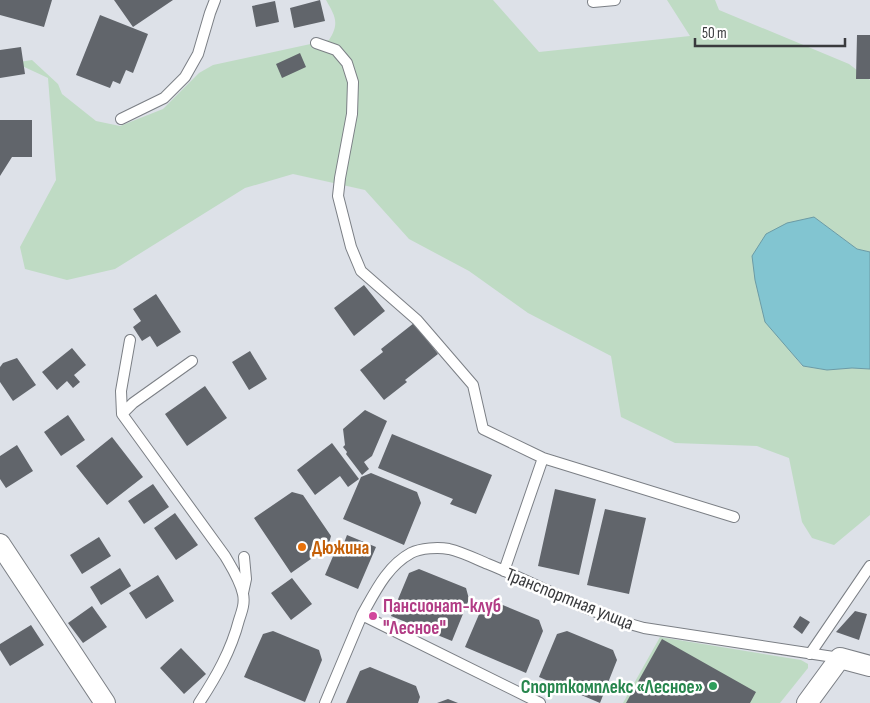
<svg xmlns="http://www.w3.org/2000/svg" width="870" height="703" font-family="'Sofia Sans Condensed',sans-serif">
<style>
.green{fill:#bfdbc4}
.water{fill:#82c5d1;stroke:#6c9ba5}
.building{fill:#61656b}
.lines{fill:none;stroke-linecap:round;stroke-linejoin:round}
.lane-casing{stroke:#7b7f85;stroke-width:12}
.street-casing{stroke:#7b7f85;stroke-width:22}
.lane{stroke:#fff;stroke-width:10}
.street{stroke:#fff;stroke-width:20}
.food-dot{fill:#e8710a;stroke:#fff;stroke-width:2}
.hotel-dot{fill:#d1479c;stroke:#fff;stroke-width:2}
.leisure-dot{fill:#2e9e5b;stroke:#fff;stroke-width:2}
.labels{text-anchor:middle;stroke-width:5;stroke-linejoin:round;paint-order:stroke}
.food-label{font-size:19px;font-weight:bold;fill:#c56008;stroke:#fff;text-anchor:start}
.street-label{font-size:19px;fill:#393a3d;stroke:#fff}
.hotel-label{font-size:19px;font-weight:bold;fill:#b23c85;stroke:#fff;text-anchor:start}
.leisure-label{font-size:19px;font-weight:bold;fill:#27864d;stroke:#fff;text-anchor:end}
</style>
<rect width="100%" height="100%" fill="#dde1e8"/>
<path class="green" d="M 326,0 L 493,0 L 539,52 L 690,36 L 667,0 L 715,0 L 719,10 L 849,64 L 870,80 L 870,252 L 857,249 L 814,217 L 788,348 L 802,366 L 827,370 L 852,368 L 870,369 L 870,515 L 834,545 L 812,538 L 802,522 L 789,458 L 757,446 L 675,443 L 621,417 L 611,356 L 528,313 L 469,271 L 409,239 L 365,190 L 293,174 L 245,188 L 115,269 L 67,280 L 25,269 L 20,247 L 56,180 L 48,78 L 20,65 L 0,65 L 32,60 L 58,84 L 62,94 L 96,121 L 120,126 L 163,109 L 199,73 L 213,65 L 329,40 C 340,23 335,16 326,0 Z
M 660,637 L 801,660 L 808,664 L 808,668 L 780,703 L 623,703 Z"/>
<path class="water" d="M 814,217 L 857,249 L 870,252 L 870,369 L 852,368 L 827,370 L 803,366 L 765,322 L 755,280 L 752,256 L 766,234 L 787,223 Z"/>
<path class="building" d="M 0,0 L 52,0 L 44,27 L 0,15 Z
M 114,0 L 173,0 L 133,27 Z
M 320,0 L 325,21 L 294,28 L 290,8 Z
M 275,1 L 279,22 L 256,27 L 252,6 Z
M 100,15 L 148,34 L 133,73 L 126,70 L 120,84 L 113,81 L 110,88 L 76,75 Z
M 857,35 L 870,35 L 870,79 L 856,79 Z
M 21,47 L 25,74 L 0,78 L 0,50 Z
M 300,53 L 306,67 L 282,78 L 276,64 Z
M 0,120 L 32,120 L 32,157 L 12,157 L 0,176 Z
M 364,285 L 385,311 L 354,336 L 334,308 Z
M 156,294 L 181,332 L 157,347 L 150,336 L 142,341 L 133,327 L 141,321 L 133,309 Z
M 414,323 L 438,354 L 405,380 L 407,382 L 384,400 L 360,370 L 383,352 L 381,349 Z
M 72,348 L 86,365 L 74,375 L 80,382 L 73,388 L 67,381 L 57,390 L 42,372 Z
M 250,351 L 267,379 L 249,390 L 232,362 Z
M 17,358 L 36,385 L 13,401 L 0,382 L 0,367 L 3,363 Z
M 205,386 L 227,418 L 187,446 L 165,414 Z
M 365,410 L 387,421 L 372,456 L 364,462 L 369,469 L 362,475 L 346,454 L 347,452 L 343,447 L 345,445 L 343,429 Z
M 68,415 L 85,440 L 61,456 L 44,432 Z
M 392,434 L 492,475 L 476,514 L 450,504 L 453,499 L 378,468 Z
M 112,437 L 143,477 L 107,505 L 76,466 Z
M 332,443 L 359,479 L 348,487 L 340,476 L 315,495 L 297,470 Z
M 17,445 L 33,471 L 6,488 L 0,479 L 0,456 Z
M 371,473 L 417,492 L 421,503 L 404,545 L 343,519 L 361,477 Z
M 153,484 L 169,507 L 144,524 L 128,501 Z
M 555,489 L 596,499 L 579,575 L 538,566 Z
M 292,492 L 303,495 L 331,536 L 328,547 L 291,573 L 254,518 Z
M 605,509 L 646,518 L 629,594 L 587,585 Z
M 175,513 L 198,545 L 176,560 L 154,528 Z
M 347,535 L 376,547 L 358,589 L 325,575 L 334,554 L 339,556 Z
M 99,537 L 111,556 L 82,574 L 70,555 Z
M 120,568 L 131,586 L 101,605 L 90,587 Z
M 419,569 L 466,588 L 469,599 L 452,641 L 391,616 L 409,573 Z
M 158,575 L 174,601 L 146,619 L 129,593 Z
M 292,578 L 312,604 L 291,620 L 271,593 Z
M 493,601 L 539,620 L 543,631 L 526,673 L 465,647 L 483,605 Z
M 92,606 L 107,627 L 83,643 L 68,623 Z
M 855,611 L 867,614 L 859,640 L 836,632 Z
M 800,616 L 810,622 L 802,634 L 793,627 Z
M 31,625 L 44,645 L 10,666 L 0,650 L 0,644 Z
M 273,631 L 319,650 L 322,660 L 305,702 L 244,677 L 263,634 Z
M 567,631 L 613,650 L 617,660 L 600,703 L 539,677 L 557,634 Z
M 662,639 L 756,692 L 750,703 L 626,703 Z
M 181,648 L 206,674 L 184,694 L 160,668 Z
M 370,667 L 416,686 L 420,697 L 418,703 L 346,703 L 360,671 Z
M 448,699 L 458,703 L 437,703 Z"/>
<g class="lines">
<defs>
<path id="lane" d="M 593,2 L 615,0
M 316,43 L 336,50 L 347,63 L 353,82 L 352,114 L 340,178 L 338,196 L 351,247 L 361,271 L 417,320 L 473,385 L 483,429 L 543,458 L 734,517
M 121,119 L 164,98 L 185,77 L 198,54 L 210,13 L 215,0
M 130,340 L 121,391 L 122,414 L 225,556 C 232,568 240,580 243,594 C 245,603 242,611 239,620 C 231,651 216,677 199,703
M 122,414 L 133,403 L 192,361
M 504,571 L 543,458
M 243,593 L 246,579 L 244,557
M 362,615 C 375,592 387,566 411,553 C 421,548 438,547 449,549 C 462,552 476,559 488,564 C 540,585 589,614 644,628 L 840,658
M 810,654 L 870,566
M 325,703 L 362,615 L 540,703"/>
<path id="street" d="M 0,544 L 105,703
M 807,703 L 840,658 L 870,666"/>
</defs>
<use href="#lane" class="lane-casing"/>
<use href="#street" class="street-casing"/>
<use href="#lane" class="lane"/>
<use href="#street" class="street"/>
</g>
<circle class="food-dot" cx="302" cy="547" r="5"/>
<circle class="hotel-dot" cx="373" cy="616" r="5"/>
<circle class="leisure-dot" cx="713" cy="686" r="5"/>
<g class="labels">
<g class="food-label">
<text x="312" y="554">Дюжина</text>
</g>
<g class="street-label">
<text transform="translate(570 598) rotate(22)" y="7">Транспортная улица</text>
</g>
<g class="hotel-label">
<text x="383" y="612">Пансионат-клуб<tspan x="383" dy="22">"Лесное"</tspan></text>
</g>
<g class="leisure-label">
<text x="703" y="693">Спорткомплекс «Лесное»</text>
</g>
</g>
<path d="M695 38v8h150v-8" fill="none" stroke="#393a3d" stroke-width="2.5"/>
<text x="702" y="38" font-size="15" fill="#393a3d" stroke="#ffffff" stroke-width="4" paint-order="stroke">50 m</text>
</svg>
